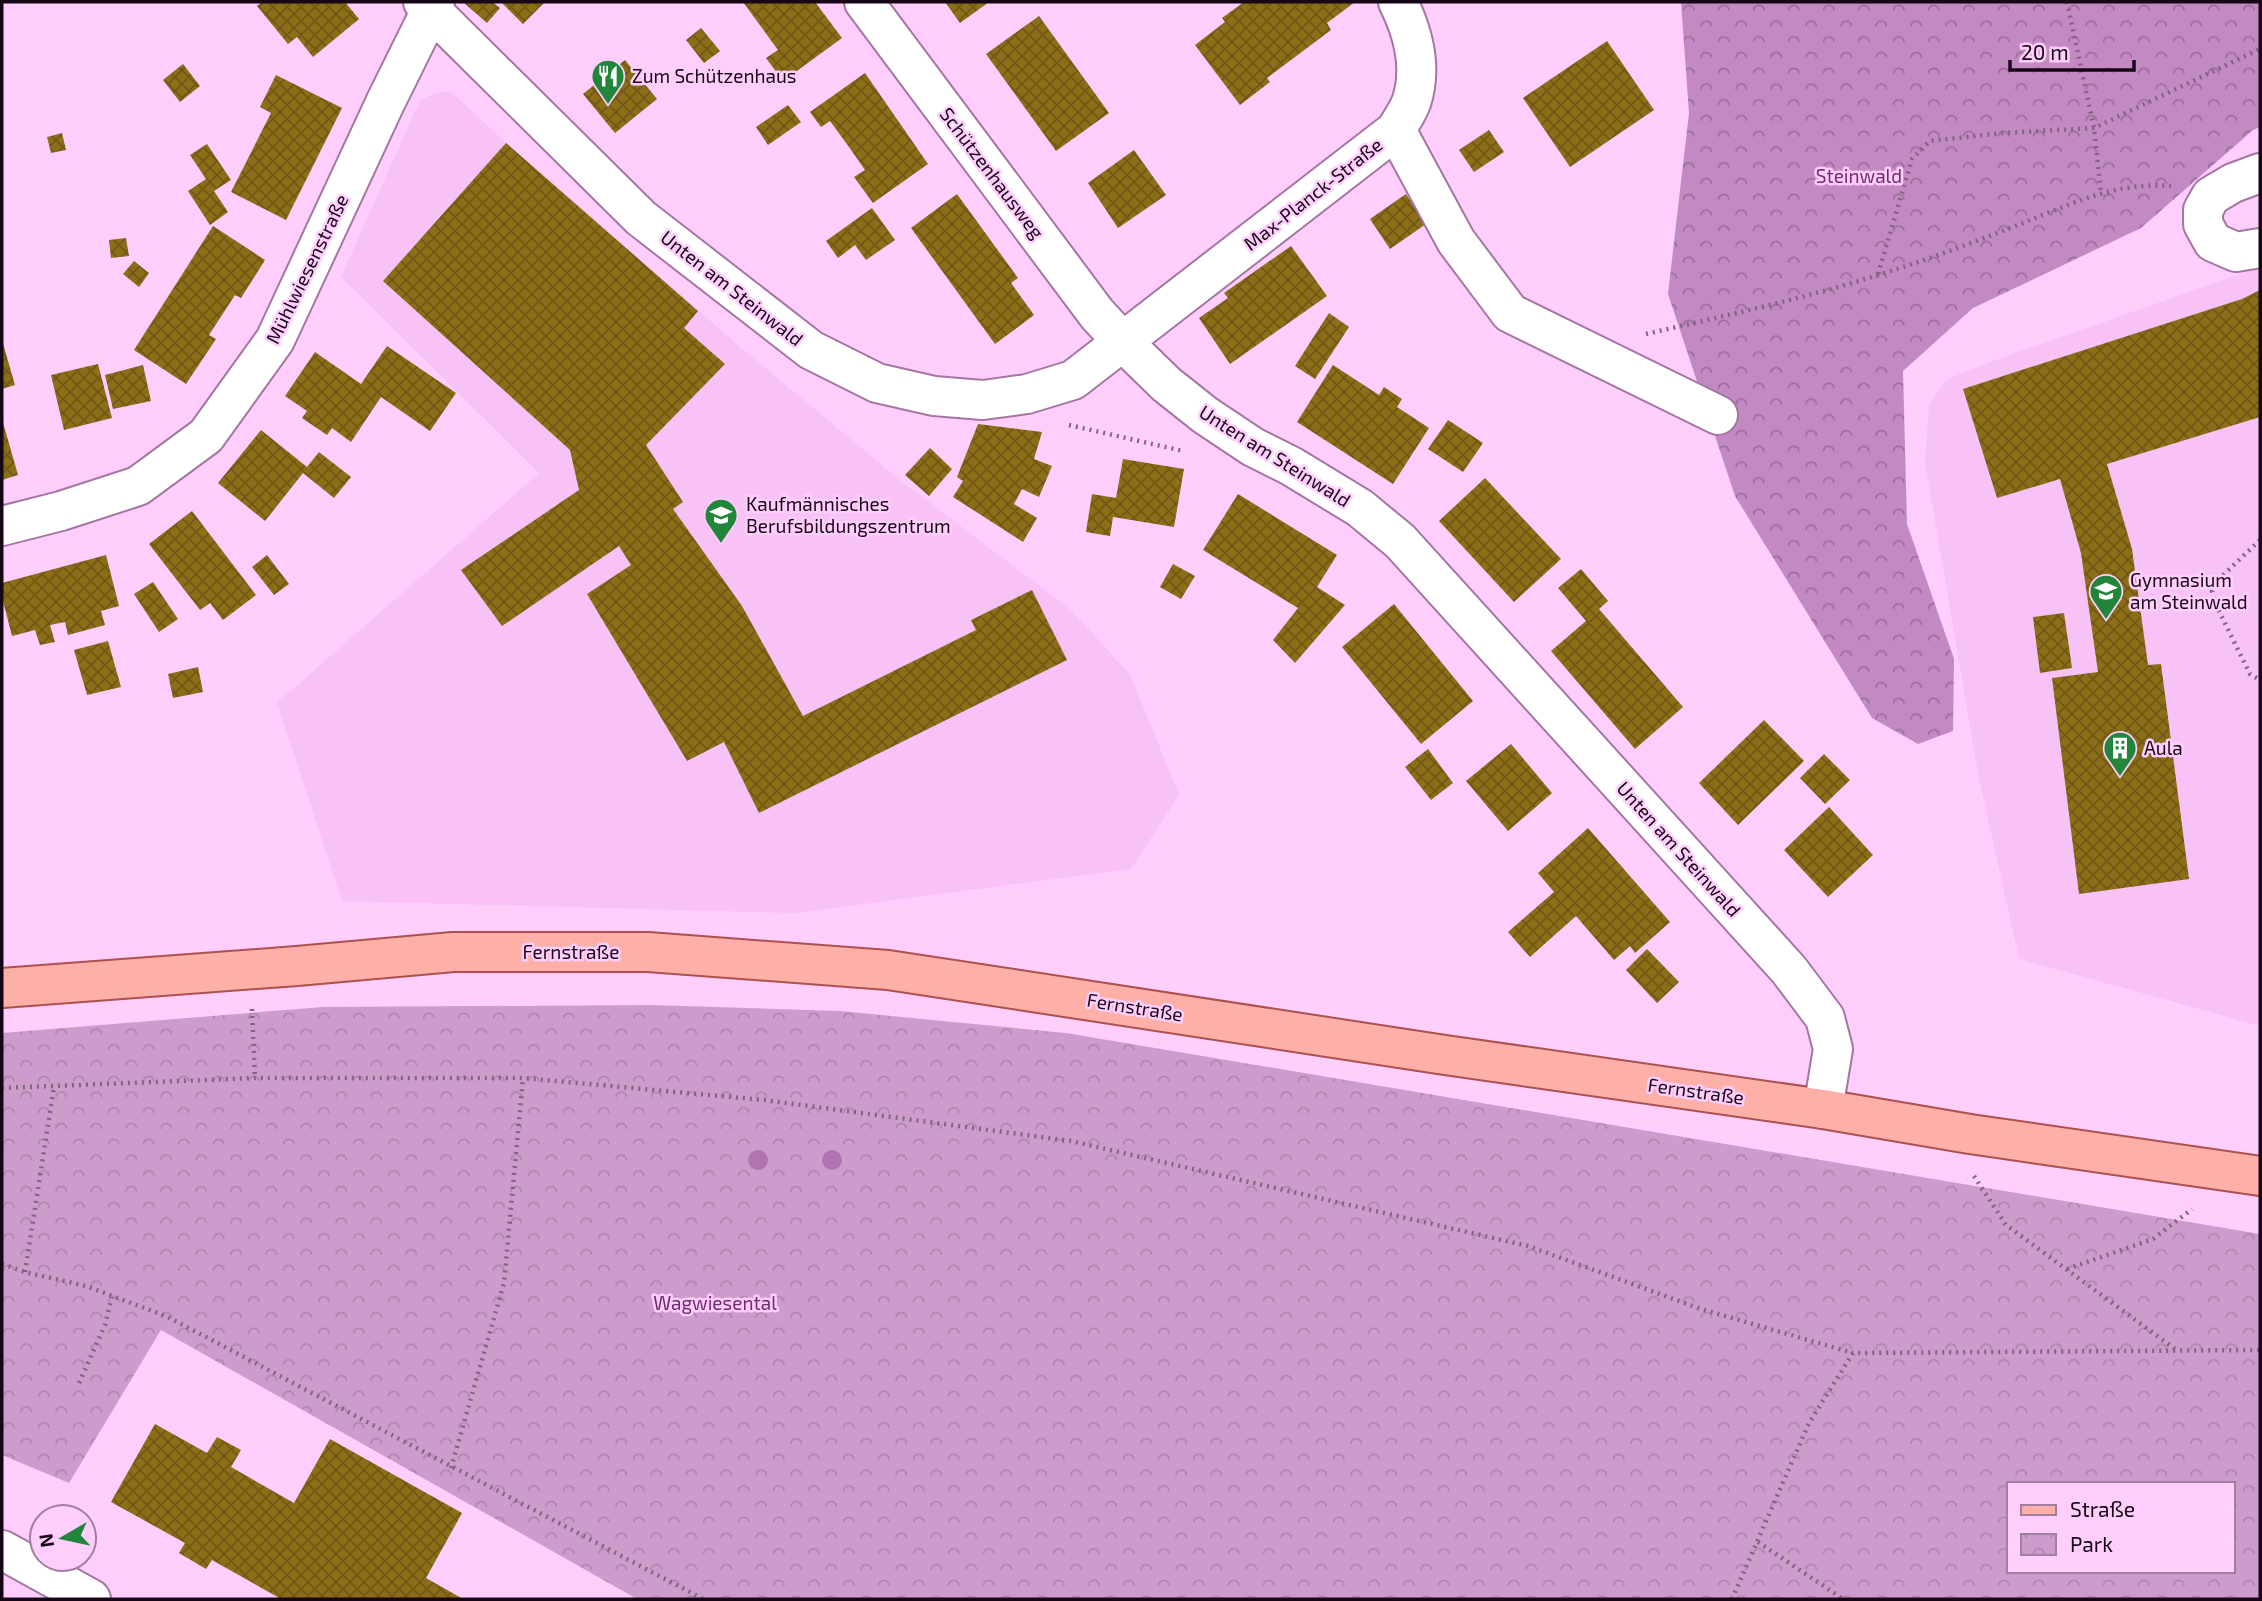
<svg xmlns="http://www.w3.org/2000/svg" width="2262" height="1601" font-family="'Exo 2',sans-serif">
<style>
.built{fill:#f8c2f7}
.forest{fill:url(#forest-crowns)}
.park{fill:url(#park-crowns);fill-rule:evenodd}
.building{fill:url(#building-cross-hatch)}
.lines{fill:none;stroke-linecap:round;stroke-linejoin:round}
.minor-casing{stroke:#a377a2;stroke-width:42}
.major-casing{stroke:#ac514f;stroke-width:42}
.path{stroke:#826380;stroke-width:4.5;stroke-dasharray:2 5;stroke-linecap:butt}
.minor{stroke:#fff;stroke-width:38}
.major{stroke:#feafa7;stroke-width:38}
.tree{fill:#b174b1}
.labels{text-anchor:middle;stroke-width:5;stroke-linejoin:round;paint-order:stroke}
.poi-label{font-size:19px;fill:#170716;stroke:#ffcefd;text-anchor:start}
.street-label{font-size:19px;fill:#170716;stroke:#ffcefd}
.park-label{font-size:19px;fill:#712b72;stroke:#ffcefd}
</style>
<defs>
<pattern id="forest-crowns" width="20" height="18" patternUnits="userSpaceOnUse" patternTransform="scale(1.75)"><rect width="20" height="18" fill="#c389c2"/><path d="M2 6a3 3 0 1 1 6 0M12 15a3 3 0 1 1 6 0" fill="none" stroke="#9d6e9d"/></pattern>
<pattern id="park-crowns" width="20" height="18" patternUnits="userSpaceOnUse" patternTransform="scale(1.75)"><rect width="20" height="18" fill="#cd9ccc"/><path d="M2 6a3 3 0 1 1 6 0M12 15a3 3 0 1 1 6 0" fill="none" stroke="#af85ae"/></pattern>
<pattern id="building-cross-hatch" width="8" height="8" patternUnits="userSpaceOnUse" patternTransform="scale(1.75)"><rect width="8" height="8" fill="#8c6e18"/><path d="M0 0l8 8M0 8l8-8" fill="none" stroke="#715815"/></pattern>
</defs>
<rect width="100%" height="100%" fill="#ffcefd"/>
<path class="built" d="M 438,92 L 452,92 L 506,143 L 739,346 L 900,480 L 1071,610 L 1130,674 L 1179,795 L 1131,869 L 795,913 L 342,901 L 277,703 L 539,473 L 341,277 L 420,100 Z
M 2260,267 L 2260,1026 L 2019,959 L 1979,779 L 1925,463 L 1929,405 L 1947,379 L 2004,357 Z"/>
<path class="forest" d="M 1681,2 L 2260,2 L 2260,127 L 2253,130 L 2141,228 L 1973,308 L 1903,371 L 1907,524 L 1954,659 L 1953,731 L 1918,744 L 1872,718 L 1735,496 L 1668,294 L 1689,113 Z"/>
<path class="park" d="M 652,1005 L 840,1011 L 1066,1033 L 2260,1234 L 2260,1599 L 637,1599 L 161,1330 L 69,1483 L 2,1455 L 2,1033 L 323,1007 ZM 2008,1484 L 2232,1484 L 2232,1571 L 2008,1571 Z"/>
<path class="building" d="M 262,2 L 345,2 L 359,19 L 313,57 L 297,37 L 288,44 L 257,6 Z
M 463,2 L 492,2 L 500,8 L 487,23 Z
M 501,2 L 545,2 L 523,24 Z
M 743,2 L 815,2 L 842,38 L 783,81 L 766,58 L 778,50 Z
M 945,2 L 989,2 L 960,23 Z
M 1244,2 L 1355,2 L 1327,23 L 1331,30 L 1267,78 L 1270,82 L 1240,105 L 1195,45 L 1225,22 L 1222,18 Z
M 1039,16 L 1109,113 L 1056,151 L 986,54 Z
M 701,28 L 720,51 L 704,63 L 686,40 Z
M 1607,41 L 1654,110 L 1570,167 L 1523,98 Z
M 625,60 L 657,99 L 615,133 L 583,94 Z
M 183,64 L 200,86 L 180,102 L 163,80 Z
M 865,73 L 928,164 L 873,203 L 854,177 L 865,170 L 849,147 L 830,121 L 821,127 L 810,112 Z
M 276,75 L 342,108 L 286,220 L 231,192 L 271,113 L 260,107 Z
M 788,105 L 801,122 L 768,145 L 756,127 Z
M 1489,130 L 1504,152 L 1474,172 L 1459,150 Z
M 62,133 L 66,150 L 51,153 L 47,137 Z
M 506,143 L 698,311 L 684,328 L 725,364 L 646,445 L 683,502 L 673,509 L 742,606 L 803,716 L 976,630 L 971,620 L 1032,590 L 1067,660 L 759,813 L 724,742 L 687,761 L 587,594 L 631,565 L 619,546 L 502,626 L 461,570 L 579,490 L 570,450 L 383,281 Z
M 207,144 L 231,180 L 214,191 L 228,212 L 210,225 L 188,191 L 206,179 L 190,155 Z
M 1134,150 L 1166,195 L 1118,228 L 1088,183 Z
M 957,194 L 1018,278 L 1011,283 L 1034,315 L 995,344 L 911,228 Z
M 1406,194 L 1426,224 L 1390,249 L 1370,219 Z
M 872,208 L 895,240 L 866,260 L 855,245 L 838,258 L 826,241 Z
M 213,226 L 265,260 L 241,298 L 235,295 L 209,335 L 216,339 L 186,384 L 134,350 Z
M 126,238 L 129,256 L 111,258 L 109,240 Z
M 1291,246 L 1327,296 L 1230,364 L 1199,318 L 1228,298 L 1224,293 Z
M 134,261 L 149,273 L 139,287 L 123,274 Z
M 2260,290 L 2260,417 L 2107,464 L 2132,549 L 2148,665 L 2161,664 L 2189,879 L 2079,894 L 2052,678 L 2098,672 L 2081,553 L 2060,479 L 1997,498 L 1963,389 L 2242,299 Z
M 1329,313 L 1349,327 L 1315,379 L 1295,366 Z
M 2,340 L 15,385 L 2,389 Z
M 387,346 L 456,393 L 430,431 L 381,397 L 351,442 L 332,428 L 327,435 L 302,418 L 307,411 L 285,396 L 315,352 L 361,384 Z
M 98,364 L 112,418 L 64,430 L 51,375 Z
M 143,365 L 151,401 L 113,409 L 105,375 Z
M 1333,365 L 1379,395 L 1384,387 L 1402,399 L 1397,407 L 1429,428 L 1393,484 L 1297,422 Z
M 2,419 L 18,475 L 2,480 Z
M 1448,420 L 1483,443 L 1463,472 L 1428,449 Z
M 978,424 L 1042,432 L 1034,459 L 1052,466 L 1039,497 L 1022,489 L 1014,504 L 1037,518 L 1023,542 L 953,497 L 963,481 L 957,477 Z
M 261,430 L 307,467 L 319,452 L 351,477 L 334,498 L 303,473 L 265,521 L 218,483 Z
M 930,448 L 952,469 L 929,496 L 905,475 Z
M 1123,459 L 1184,469 L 1174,527 L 1113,517 L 1110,536 L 1086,532 L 1092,494 L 1116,498 Z
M 1485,478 L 1561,559 L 1514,602 L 1439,521 Z
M 1238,494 L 1337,555 L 1317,587 L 1345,605 L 1295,663 L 1273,640 L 1298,608 L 1203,550 Z
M 192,511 L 256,595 L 223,620 L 210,603 L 200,610 L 149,544 Z
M 106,555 L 119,606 L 101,611 L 105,625 L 68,635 L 65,622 L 50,625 L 55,642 L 40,645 L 35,630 L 12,636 L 2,597 L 2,583 Z
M 267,555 L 289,584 L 274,595 L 252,567 Z
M 1173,564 L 1195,576 L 1181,599 L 1160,587 Z
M 1581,569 L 1608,601 L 1599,609 L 1683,707 L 1635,749 L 1551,651 L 1586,621 L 1558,588 Z
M 153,582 L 178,619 L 159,632 L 134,594 Z
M 1394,604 L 1473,701 L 1421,744 L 1342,647 Z
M 2064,613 L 2072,668 L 2040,673 L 2033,617 Z
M 108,641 L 121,687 L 87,695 L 74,650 Z
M 198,667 L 203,692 L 173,698 L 168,674 Z
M 1764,720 L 1804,761 L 1738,825 L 1699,783 Z
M 1511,744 L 1552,793 L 1508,831 L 1466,781 Z
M 1428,749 L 1453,783 L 1431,800 L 1405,767 Z
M 1824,754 L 1850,780 L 1825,804 L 1800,778 Z
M 1829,807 L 1873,855 L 1828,897 L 1784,850 Z
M 1588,828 L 1670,922 L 1635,953 L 1630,946 L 1614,960 L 1576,916 L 1530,957 L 1508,932 L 1554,892 L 1538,873 Z
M 1647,949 L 1679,982 L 1657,1003 L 1626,970 Z
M 155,1424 L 207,1453 L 217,1437 L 241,1450 L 231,1467 L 294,1503 L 330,1439 L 462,1513 L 426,1578 L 463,1599 L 281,1599 L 212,1560 L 206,1569 L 179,1553 L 185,1543 L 111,1502 Z"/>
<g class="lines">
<defs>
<path id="minor" d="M 423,2 L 641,218 L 811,350 L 877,383 L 934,396 L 983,400 L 1027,394 L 1073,380 L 1396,130 C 1401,121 1409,110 1412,100 C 1422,67 1413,32 1398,2
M 864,2 L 1097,314 L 1122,341 L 1166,384 L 1205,415 L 1253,447 L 1291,466 L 1360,508 L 1400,541 L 1789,970 L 1825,1018 L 1833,1049 L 1823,1109
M 1396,130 L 1456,241 L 1510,313 L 1718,415
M 2260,173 L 2233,183 L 2211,196 L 2203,210 L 2203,224 L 2213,242 L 2236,252 L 2260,248
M 2,526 L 61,511 L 138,486 L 206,436 L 275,340 L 386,101 L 435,2
M 2,1550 L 91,1599"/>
<path id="major" d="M 2,988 L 297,966 L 453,952 L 648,952 L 888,970 L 1445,1055 L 1823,1109 L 1970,1134 L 2260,1176"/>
</defs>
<use href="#minor" class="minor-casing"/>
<use href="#major" class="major-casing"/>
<path class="path" d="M 2067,2 L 2094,128 L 2101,193
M 1878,274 L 1912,159 L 1930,141 L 2004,133 L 2094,128 L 2260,49
M 1646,334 C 1724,316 1802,299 1878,275 C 1924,261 1969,244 2013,227 C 2064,207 2115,181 2171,186
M 1069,425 L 1183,451
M 2260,540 L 2217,581 L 2212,591 L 2215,603 L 2250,674 L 2260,680
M 252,1009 L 255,1078
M 2,1088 L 255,1078 L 523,1078 L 764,1100 L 1071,1141 L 1528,1246 L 1701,1309 L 1853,1353
M 1974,1176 L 2006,1225 L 2175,1349
M 2,1264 L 25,1272 L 86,1286 L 168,1317 L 703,1599
M 2067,1269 L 2153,1239 L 2192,1209
M 25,1272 L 54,1087
M 79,1383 L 105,1325 L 112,1296
M 451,1468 L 504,1283 L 523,1078
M 1758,1542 L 1843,1599
M 1732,1599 L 1809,1423 L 1853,1353 L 2260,1350"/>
<use href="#minor" class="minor"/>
<use href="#major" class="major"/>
</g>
<g class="tree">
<circle cx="758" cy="1160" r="10"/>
<circle cx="832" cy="1160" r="10"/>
</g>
<defs>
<symbol id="restaurant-pin" viewBox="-11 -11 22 30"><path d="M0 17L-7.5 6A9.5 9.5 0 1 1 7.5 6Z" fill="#22863a" stroke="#ffcefd"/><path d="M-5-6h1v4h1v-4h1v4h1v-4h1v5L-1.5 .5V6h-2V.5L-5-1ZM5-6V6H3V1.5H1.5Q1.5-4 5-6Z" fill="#fff"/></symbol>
<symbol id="school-pin" viewBox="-11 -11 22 30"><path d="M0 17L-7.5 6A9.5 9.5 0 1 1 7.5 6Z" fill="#22863a" stroke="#ffcefd"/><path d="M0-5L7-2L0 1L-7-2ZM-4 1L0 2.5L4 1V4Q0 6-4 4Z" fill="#fff"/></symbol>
<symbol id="building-pin" viewBox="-11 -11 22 30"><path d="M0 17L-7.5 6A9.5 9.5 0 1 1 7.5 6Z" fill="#22863a" stroke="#ffcefd"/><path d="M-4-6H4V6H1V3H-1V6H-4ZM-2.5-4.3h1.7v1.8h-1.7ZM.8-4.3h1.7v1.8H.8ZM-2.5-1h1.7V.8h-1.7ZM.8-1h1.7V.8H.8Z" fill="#fff"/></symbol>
</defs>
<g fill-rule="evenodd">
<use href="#restaurant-pin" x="589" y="57" width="38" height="52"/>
<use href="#school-pin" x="702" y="496" width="38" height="52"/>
<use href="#school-pin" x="2087" y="572" width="38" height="52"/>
<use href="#building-pin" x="2101" y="729" width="38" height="52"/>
</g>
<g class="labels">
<g class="poi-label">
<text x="632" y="83">Zum Schützenhaus</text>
<text x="746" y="511">Kaufmännisches<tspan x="746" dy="22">Berufsbildungszentrum</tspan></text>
<text x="2130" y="587">Gymnasium<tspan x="2130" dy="22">am Steinwald</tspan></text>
<text x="2144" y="755">Aula</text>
</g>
<g class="street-label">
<text transform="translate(992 173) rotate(53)" y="7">Schützenhausweg</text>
<text transform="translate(1313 194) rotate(-38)" y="7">Max-Planck-Straße</text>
<text transform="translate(307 269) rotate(-64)" y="7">Mühlwiesenstraße</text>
<text transform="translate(732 288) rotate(38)" y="7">Unten am Steinwald</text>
<text transform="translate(1275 456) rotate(32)" y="7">Unten am Steinwald</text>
<text transform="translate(1679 849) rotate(48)" y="7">Unten am Steinwald</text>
<text x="571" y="959">Fernstraße</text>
<text transform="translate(1135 1007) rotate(9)" y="7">Fernstraße</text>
<text transform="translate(1696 1091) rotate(8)" y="7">Fernstraße</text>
</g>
<g class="park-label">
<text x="1859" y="183">Steinwald</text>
<text x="715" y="1310">Wagwiesental</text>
</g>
</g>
<rect width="2262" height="1601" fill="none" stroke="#170716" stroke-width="7"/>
<rect x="2007" y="1482" width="228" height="91" fill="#ffcefd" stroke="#a27ea1" stroke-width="2"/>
<rect x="2021" y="1505" width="35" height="10" fill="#feafa7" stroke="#a27ea1" stroke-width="2"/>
<text x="2070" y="1517" font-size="21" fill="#170716">Straße</text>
<rect x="2021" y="1534" width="35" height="21" fill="url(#park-crowns)" stroke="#a27ea1" stroke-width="2"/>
<text x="2070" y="1552" font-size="21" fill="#170716">Park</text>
<g transform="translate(63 1538) rotate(261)"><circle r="33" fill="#ffcefd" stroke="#a27ea1" stroke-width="2"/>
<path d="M0-5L12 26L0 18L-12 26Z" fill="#22863a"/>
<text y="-10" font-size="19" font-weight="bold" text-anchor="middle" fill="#170716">N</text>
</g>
<path d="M2010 60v10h124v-10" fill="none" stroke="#170716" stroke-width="3.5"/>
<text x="2021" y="60" font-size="21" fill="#170716" stroke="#ffcefd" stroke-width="5" paint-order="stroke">20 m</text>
</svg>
